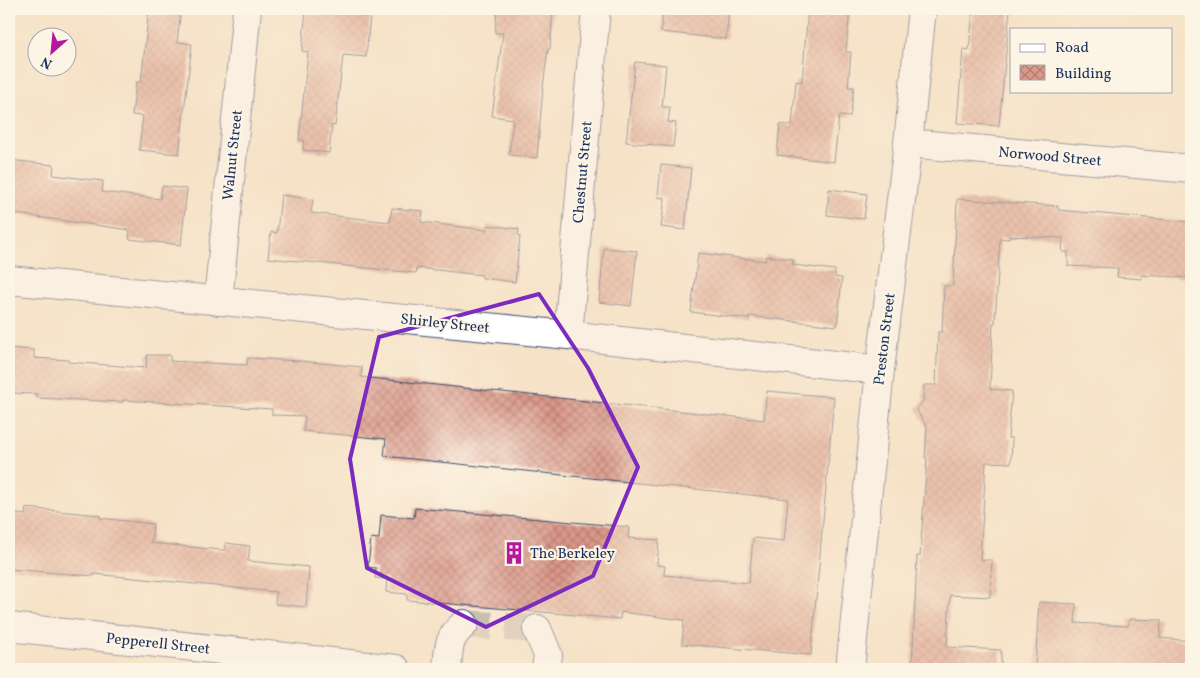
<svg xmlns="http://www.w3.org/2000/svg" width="1200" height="678" font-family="Vollkorn,serif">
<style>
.building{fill:url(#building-cross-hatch)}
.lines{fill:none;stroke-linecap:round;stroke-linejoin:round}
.minor-tunnel{stroke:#cabeb2;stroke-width:28;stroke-dasharray:28 14;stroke-linecap:butt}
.minor-casing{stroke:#3c4a6e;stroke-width:30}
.minor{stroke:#fff;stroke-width:28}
.marked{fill:none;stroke:#7b2cbf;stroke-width:4;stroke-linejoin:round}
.labels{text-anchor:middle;stroke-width:4.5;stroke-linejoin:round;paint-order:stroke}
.street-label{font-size:15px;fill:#1b2f5e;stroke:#fcf5e5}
.poi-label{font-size:15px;fill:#1b2f5e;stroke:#fcf5e5;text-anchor:start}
</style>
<defs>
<pattern id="building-cross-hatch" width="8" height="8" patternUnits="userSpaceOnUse" patternTransform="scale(1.25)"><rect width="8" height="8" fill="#dc9889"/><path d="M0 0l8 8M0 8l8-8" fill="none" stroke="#b27c73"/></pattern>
</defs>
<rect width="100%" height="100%" fill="#fcf5e5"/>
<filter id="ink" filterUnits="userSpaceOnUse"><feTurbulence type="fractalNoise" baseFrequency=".02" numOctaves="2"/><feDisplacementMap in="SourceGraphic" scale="10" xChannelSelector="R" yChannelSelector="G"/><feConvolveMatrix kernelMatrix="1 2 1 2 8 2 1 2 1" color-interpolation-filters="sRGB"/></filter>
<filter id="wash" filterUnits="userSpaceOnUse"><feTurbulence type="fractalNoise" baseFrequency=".0096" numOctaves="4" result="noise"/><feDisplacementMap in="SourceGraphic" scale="20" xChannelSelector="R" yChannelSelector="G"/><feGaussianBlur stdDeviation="1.12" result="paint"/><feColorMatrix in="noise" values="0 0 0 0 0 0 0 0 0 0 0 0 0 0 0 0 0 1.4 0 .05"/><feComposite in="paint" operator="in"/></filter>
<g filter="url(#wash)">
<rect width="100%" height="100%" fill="#f6e2c7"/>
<g id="blocks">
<path class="building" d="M 149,9 L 181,9 L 177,42 L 192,44 L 179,154 L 139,150 L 143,116 L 132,115 L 136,82 L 141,82 Z
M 306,9 L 357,9 L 356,14 L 370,16 L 366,57 L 343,55 L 335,126 L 332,125 L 329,153 L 303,150 L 304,140 L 299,140 L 308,52 L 302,51 Z
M 497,9 L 553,9 L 550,49 L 548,49 L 543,87 L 537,158 L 509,155 L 513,119 L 492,116 L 503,33 L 495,33 Z
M 663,9 L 729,9 L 726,39 L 661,32 Z
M 808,9 L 850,9 L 846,52 L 851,52 L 848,87 L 854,87 L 850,117 L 839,116 L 834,162 L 777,155 L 780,124 L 792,126 L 796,81 L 802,82 Z
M 973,9 L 1010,9 L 999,126 L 957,123 L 963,49 L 969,50 Z
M 635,62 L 666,65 L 662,107 L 670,107 L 668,122 L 676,123 L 673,147 L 626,142 Z
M 9,160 L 54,165 L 53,175 L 103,181 L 102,192 L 160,199 L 162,186 L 187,189 L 181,245 L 129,239 L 130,230 L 9,213 Z
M 661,165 L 691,168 L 685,230 L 661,227 L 665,198 L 658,197 Z
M 829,189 L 867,194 L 864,219 L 827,215 Z
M 281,195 L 313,199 L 311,213 L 390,222 L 392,208 L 423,211 L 421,222 L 487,230 L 487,225 L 519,229 L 518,235 L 520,236 L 515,282 L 482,278 L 482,275 L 417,268 L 416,273 L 268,258 L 271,232 L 277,233 Z
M 957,199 L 1058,206 L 1058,210 L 1191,222 L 1191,278 L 1142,275 L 1142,279 L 1117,277 L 1118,268 L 1068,266 L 1068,252 L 1062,252 L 1063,238 L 1009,236 L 1009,239 L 1000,238 L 995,323 L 993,323 L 990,389 L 1012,391 L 1008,438 L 1012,438 L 1011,463 L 986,462 L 980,560 L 992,560 L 990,597 L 950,595 L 947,647 L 1001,650 L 1001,669 L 912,669 L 917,556 L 920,556 L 927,458 L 925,458 L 927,427 L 916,409 L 923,401 L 924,385 L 936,385 L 938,332 L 942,332 L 944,286 L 953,286 Z
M 604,248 L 637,251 L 631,306 L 599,302 Z
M 698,253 L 765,261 L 766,256 L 793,259 L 793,265 L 835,270 L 835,277 L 842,278 L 837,326 L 749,316 L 749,319 L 691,312 Z
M 9,348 L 34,350 L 34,358 L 68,360 L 68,362 L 146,368 L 147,355 L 170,355 L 170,361 L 247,365 L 248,358 L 300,361 L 362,367 L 361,377 L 764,420 L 767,391 L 834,397 L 811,655 L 682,644 L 684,620 L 621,612 L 620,619 L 407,600 L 407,594 L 386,592 L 387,579 L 375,578 L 376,568 L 368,567 L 371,538 L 379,539 L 381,515 L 414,518 L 415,508 L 629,527 L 628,538 L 659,540 L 657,565 L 665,566 L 664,575 L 749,583 L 753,538 L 784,541 L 788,499 L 384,456 L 386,439 L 303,431 L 305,416 L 272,415 L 272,409 L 123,400 L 123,402 L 37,398 L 37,394 L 9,393 Z
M 26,508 L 100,515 L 100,518 L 153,524 L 151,543 L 221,550 L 225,550 L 226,543 L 250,546 L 248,561 L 309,567 L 306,607 L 275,604 L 276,592 L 94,574 L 94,576 L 9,569 L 9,513 L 25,515 Z
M 1039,602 L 1076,604 L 1075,623 L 1128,626 L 1129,619 L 1161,620 L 1160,638 L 1191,641 L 1191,669 L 1035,669 Z"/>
</g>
</g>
<g filter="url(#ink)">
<use href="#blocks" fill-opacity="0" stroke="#3c4a6e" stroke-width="1"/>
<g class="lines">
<path class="minor-tunnel" d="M 464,624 L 537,629"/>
<defs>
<path id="minor" d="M 908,143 L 1191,169
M 9,280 L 568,335 L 880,370
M 218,301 L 247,9
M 568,335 L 596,9
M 9,627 L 396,669
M 537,629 L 548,655 L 546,669
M 447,669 C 449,648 447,639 464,624
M 850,669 L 880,370 L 908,143 L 922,9"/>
</defs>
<use href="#minor" class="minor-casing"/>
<use href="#minor" class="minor"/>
</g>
</g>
<path d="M0 0H1200V678H0ZM 539,294 L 588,368 L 638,467 L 593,576 L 486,627 L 367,568 L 350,459 L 379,337 Z" fill="#f6e2c7" fill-opacity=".55" fill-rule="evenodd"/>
<path class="marked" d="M 539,294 L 588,368 L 638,467 L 593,576 L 486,627 L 367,568 L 350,459 L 379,337 Z"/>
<defs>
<symbol id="building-bare" viewBox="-9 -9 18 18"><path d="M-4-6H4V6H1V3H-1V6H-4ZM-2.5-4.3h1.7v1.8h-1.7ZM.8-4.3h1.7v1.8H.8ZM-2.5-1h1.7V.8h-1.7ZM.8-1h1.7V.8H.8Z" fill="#b5179e" stroke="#fcf5e5" stroke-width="2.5" paint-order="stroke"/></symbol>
</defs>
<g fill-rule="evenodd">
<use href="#building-bare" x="498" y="537" width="32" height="32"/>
</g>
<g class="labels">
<g class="street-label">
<text transform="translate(232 155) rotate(-84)" y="5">Walnut Street</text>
<text transform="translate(1050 156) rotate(5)" y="5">Norwood Street</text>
<text transform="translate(582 172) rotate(-85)" y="5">Chestnut Street</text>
<text transform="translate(445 323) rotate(6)" y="5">Shirley Street</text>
<text transform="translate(884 339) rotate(-83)" y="5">Preston Street</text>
<text transform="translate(158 643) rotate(6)" y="5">Pepperell Street</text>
</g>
<g class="poi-label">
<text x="530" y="558">The Berkeley</text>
</g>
</g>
<rect width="1200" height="678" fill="none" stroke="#fcf5e5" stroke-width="30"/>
<rect x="1010" y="28" width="162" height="65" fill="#fcf5e5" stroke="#a2a6af"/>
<rect x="1020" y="44" width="25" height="8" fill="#ffffff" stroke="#a2a6af"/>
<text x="1055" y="52" font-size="15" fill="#1b2f5e">Road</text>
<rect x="1020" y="65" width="25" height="15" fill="url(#building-cross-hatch)" stroke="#a2a6af"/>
<text x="1055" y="78" font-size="15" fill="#1b2f5e">Building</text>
<g transform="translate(52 52) rotate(207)"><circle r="24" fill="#fcf5e5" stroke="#a2a6af"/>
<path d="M0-4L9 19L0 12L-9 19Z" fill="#b5179e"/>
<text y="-8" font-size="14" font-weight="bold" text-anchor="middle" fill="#1b2f5e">N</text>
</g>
</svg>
